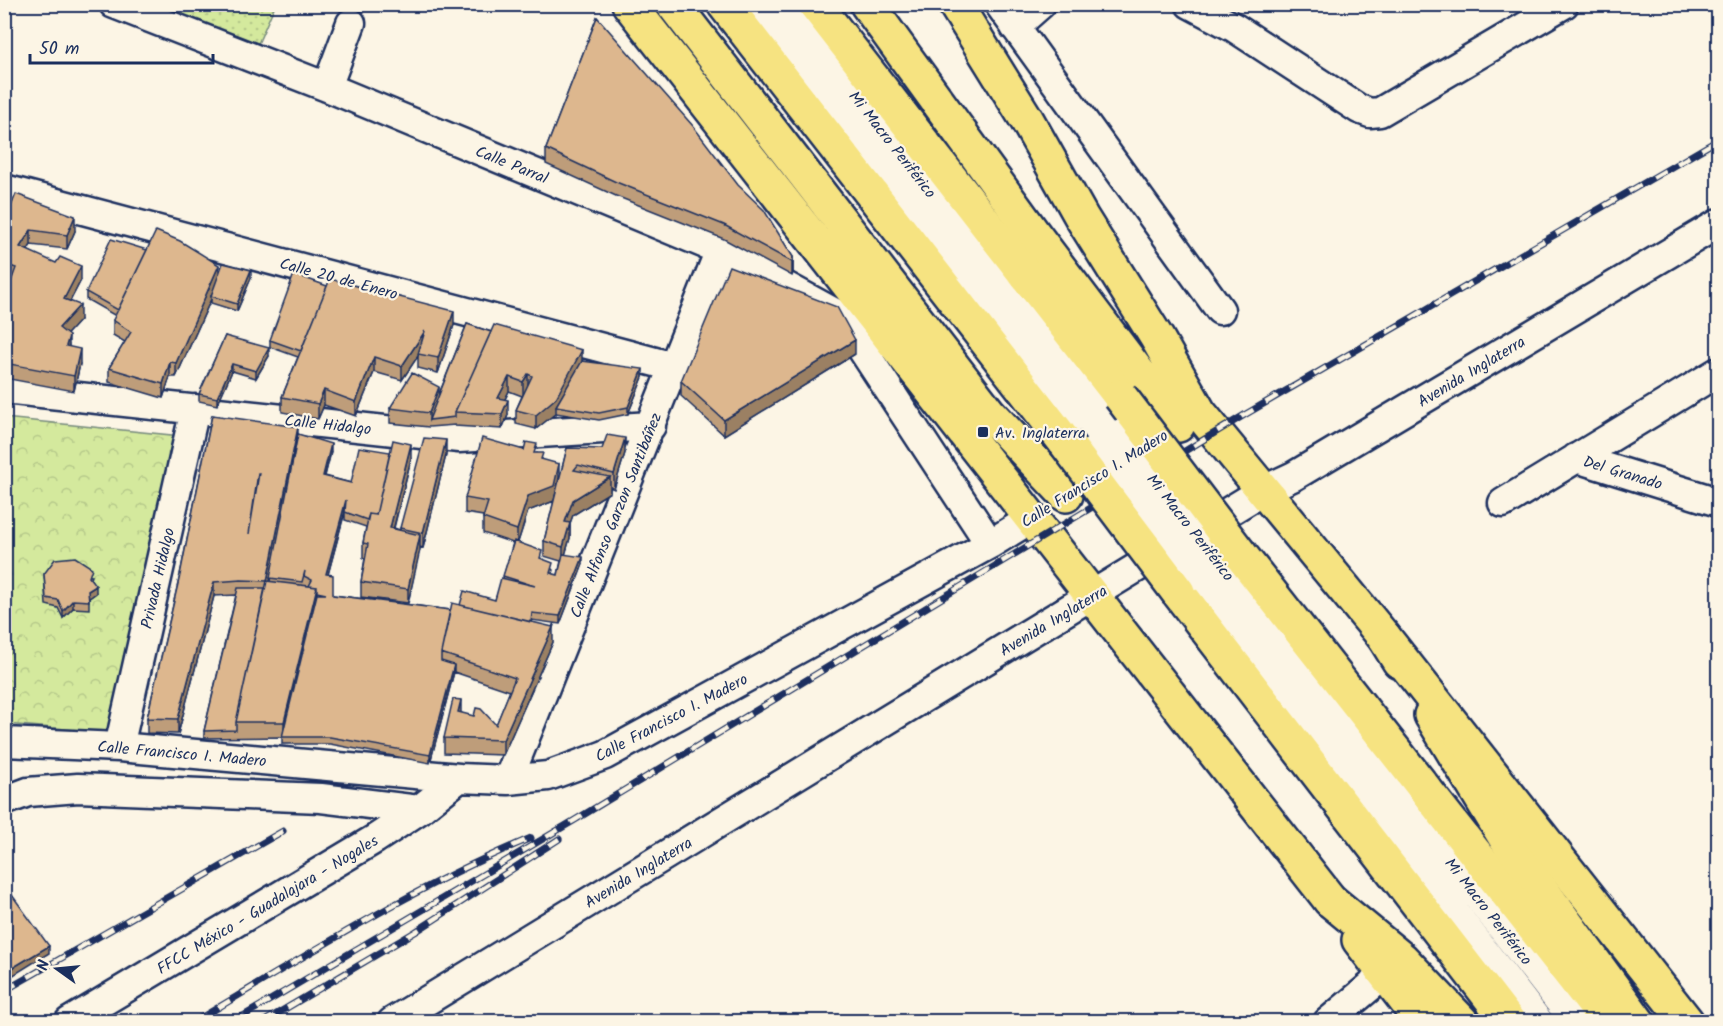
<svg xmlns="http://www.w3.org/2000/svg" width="1723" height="1026" font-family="Kalam,sans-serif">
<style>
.grass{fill:url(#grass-dots);stroke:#788c7e;stroke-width:1.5}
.park{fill:url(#park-crowns);stroke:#788c7e;stroke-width:1.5}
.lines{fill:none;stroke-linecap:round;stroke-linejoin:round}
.minor-casing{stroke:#1b2f5e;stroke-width:33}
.major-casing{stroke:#1b2f5e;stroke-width:38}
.highway-casing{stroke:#1b2f5e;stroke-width:38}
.minor{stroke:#fcf5e5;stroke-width:28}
.major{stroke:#f6e381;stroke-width:33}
.highway{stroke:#f6e381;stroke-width:33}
.rail-casing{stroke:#1b2f5e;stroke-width:7}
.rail{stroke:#fcf5e5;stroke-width:4.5;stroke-dasharray:14;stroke-linecap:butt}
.minor-bridge-casing{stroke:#1b2f5e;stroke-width:33;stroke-linecap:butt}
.highway-bridge-casing{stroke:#1b2f5e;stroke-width:38;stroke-linecap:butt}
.minor-bridge{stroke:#fcf5e5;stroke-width:28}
.highway-bridge{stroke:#f6e381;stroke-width:33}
.wall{fill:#be9d7a;stroke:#1b2f5e;stroke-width:1.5}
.shaded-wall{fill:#9b8063;stroke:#1b2f5e;stroke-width:1.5}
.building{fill:#ddb78e;stroke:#1b2f5e;stroke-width:1.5;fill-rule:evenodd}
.poi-dot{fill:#1b2f5e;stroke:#fcf5e5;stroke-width:2}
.labels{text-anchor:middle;stroke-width:4.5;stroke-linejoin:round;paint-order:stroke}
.street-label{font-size:16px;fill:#1b2f5e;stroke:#fcf5e5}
.poi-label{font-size:16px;fill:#1b2f5e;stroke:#fcf5e5;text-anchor:start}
</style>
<defs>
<pattern id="grass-dots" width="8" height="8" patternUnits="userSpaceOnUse" patternTransform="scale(1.5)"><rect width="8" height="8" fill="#d4e99d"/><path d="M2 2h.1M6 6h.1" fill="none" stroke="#b5c88a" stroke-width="1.8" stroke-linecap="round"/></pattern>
<pattern id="park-crowns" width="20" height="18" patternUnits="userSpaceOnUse" patternTransform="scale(1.5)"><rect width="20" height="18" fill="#d4e99d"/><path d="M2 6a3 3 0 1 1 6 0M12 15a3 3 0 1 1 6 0" fill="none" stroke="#b5c88a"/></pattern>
</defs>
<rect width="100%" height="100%" fill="#fcf5e5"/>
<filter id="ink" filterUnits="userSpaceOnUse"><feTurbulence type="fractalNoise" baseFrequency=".0167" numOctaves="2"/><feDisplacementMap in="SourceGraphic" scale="12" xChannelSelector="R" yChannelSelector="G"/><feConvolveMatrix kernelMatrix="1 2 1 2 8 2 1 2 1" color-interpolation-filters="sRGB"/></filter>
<g filter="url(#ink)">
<path class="grass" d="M 147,5 L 275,5 L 257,46 Z"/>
<path class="park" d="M 4,418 L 181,436 L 115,733 L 5,724 Z"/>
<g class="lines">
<defs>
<path id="minor" d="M 114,4 L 327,87 L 720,250 L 891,344
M 753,4 L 1096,448
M 784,4 L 1118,434
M 999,4 L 1220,310
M 1190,4 L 1235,28 L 1359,109 L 1370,113 L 1380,112 L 1564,4
M 1015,27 L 1041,4
M 327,87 L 351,23
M 4,189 L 674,367
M 843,320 L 990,544
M 4,389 L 459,438 L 651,426
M 1576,458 L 1718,502
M 1503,503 L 1718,372
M 1218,562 L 1575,1022
M 1195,576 L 1539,1022
M 4,742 L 119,747 L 459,778 L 508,780 L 548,776 L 605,755 L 990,544 L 1029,520
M 119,747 L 195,409
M 508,780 L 720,250
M 4,801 L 28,792 L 78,788 L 321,798 L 419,810
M 69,1022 L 375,839 L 419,810 L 459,778
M 392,1022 L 1264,490 L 1294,476 L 1718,224
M 1328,1022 L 1372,985 L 1382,971"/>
<path id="major" d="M 629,4 C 862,303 1095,602 1330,900
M 673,4 L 989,413 L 1066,495
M 867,4 L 1033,233 L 1178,425
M 955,4 L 1027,120 L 1082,218 L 1157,338 L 1199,412 L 1384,637 L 1399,661
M 1431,715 L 1512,849 L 1638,1022"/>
<path id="highway" d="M 724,4 L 1065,442
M 815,4 L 1120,396
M 1240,554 L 1608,1022
M 1178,592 L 1509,1022
M 1384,637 L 1687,1022
M 1330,900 L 1403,960 L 1462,1022
M 1359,940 L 1422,1022"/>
</defs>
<use href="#minor" class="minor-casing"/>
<use href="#major" class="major-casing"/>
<use href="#highway" class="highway-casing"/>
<use href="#minor" class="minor"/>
<use href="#major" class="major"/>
<use href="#highway" class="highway"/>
<defs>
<path id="rail" d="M 4,991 L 283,831
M 194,1022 C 304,957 413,887 531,838
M 233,1022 L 575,820 L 1246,414 L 1718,140
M 263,1022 L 415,932 L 559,839"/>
</defs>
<use href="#rail" class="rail-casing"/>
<use href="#rail" class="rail"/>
<defs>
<path id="minor-bridge" d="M 1118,434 L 1218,562
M 1096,448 L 1195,576"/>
<path id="highway-bridge" d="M 1120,396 L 1240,554
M 1065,442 L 1178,592"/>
</defs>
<use href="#minor-bridge" class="minor-bridge-casing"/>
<use href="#highway-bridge" class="highway-bridge-casing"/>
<use href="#minor-bridge" class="minor-bridge"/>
<use href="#highway-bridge" class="highway-bridge"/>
</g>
<path class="wall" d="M 597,17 L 793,257 L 793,272 L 792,276 L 724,239 L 616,196 L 546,164 L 546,149 Z
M 4,224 L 75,231 L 67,249 L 31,245 L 27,250 L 81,280 L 70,301 L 80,320 L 67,334 L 69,347 L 80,364 L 74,391 L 4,378 L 4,301 L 11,281 L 4,279 Z
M 219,273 L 251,278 L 237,311 L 211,303 L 211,299 L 176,377 L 170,377 L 163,398 L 109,382 L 109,368 L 125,342 L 113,335 L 113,320 L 116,316 L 86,299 L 86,292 Z
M 327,286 L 454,325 L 438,373 L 418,368 L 418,356 L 402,380 L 374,372 L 356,416 L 324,405 L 318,419 L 282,412 L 282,397 L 298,357 L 270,347 L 270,340 Z
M 467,324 L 582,361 L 643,377 L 628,414 L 599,420 L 556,413 L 536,429 L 516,424 L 516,410 L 522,396 L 509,391 L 505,399 L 508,415 L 502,429 L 455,426 L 455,425 L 429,427 L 390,423 L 390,408 L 439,394 Z
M 225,336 L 269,356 L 256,378 L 232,371 L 217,405 L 199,401 L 199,394 Z
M 855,354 L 724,435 L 681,396 L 681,381 Z
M 212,415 L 298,434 L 331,452 L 325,476 L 351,483 L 411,459 L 394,528 L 400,530 L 400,528 L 446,455 L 423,548 L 420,547 L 408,603 L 361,597 L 361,582 L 365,558 L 363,558 L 363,543 L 366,527 L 345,520 L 345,512 L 328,574 L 333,595 L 450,610 L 460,605 L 495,600 L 503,578 L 513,543 L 483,533 L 483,516 L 465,513 L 465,498 L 537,453 L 543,460 L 554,501 L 528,511 L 518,542 L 542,559 L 553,570 L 552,574 L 558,575 L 561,561 L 544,556 L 544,541 L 567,448 L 625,453 L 614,489 L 610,487 L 610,492 L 573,515 L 570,523 L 570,538 L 565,555 L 583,564 L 560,624 L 532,620 L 532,622 L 553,642 L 503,755 L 444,753 L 444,738 L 461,713 L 496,725 L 510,691 L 454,672 L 430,763 L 330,744 L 282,744 L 282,737 L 204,738 L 204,731 L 236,595 L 214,596 L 178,734 L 147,733 L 147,718 L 180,575 Z
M 44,574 L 92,576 L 91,579 L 96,593 L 89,598 L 89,609 L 73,608 L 63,618 L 58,608 L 46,605 Z"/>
<path class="shaded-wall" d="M 75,216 L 75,231 L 67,249 L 67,235 Z
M 31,230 L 31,245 L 20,262 L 20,247 Z
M 793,257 L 793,272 L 792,276 L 792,262 Z
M 219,265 L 219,280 L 211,296 L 211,299 L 176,377 L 176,363 Z
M 81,266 L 81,280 L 64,313 L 64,299 Z
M 251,270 L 251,278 L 237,311 L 237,304 Z
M 80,305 L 80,320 L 59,343 L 59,328 Z
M 454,311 L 454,325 L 438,373 L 438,358 Z
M 425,331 L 418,356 L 402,380 L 402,366 Z
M 69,336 L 69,351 L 66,346 Z
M 855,340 L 855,354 L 724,435 L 724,420 Z
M 269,348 L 269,356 L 256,378 L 256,371 Z
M 80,349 L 80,364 L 74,391 L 74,376 Z
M 582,350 L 582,364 L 556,406 L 556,413 L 536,429 L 536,415 Z
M 374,357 L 374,372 L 356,416 L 356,402 Z
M 170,362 L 170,377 L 163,398 L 163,384 Z
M 232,364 L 232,371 L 217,405 L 217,398 Z
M 643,369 L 643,377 L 628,414 L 628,407 Z
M 528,374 L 528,388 L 523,396 L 523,382 Z
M 509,377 L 509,391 L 498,413 L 498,398 Z
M 439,387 L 439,402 L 429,420 L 429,413 Z
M 324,390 L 324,405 L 318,419 L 318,404 Z
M 508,400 L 508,415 L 502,429 L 502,414 Z
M 298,427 L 298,442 L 267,596 L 267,581 Z
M 625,438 L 625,453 L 614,489 L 614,474 Z
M 446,440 L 446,455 L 423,548 L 423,533 Z
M 331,444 L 331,452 L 323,483 L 323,476 Z
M 411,444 L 411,459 L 390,542 L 390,528 Z
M 559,464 L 559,478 L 554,501 L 528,511 L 517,545 L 517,530 L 528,496 Z
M 610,477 L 610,492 L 573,515 L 565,537 L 565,522 L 573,500 Z
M 346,500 L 346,507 L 326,582 L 326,574 Z
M 570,523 L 570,538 L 563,562 L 563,547 Z
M 420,535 L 420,550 L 408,603 L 408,589 Z
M 583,557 L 583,564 L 560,624 L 560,616 Z
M 214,582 L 214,596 L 178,734 L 178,719 Z
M 96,586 L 96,593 L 88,599 L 88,591 Z
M 317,587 L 317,601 L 284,737 L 284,722 Z
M 73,600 L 73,608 L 63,618 L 63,611 Z
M 553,627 L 553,642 L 503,755 L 503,740 Z
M 454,665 L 454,672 L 430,763 L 430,755 Z
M 461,700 L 461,714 L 458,712 Z
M 49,946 L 49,953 L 4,981 L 4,973 Z"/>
<path class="building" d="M 597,17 L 693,126 L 738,185 L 764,210 L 793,257 L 792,262 L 724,225 L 616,182 L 546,149 Z
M 16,194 L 75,216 L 67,235 L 31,230 L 20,247 L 56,263 L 60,257 L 81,266 L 64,299 L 80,305 L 59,328 L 69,336 L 66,346 L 80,349 L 74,376 L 4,363 L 4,301 L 16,268 L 4,264 L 4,224 Z
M 156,231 L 180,241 L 219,265 L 176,363 L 170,362 L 163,384 L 109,368 L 131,332 L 113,320 Z
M 111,239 L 147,250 L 118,310 L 86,292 Z
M 223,263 L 251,270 L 237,304 L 211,296 Z
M 729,266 L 837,307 L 855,340 L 724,420 L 681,381 Z
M 294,274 L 327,286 L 301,351 L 270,340 Z
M 330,279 L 454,311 L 438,358 L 418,354 L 425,331 L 402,366 L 374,357 L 356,402 L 324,390 L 318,404 L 282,397 Z
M 467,324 L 491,332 L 455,412 L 455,417 L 429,420 Z
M 494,325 L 582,350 L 556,398 L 536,415 L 516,410 L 532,376 L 528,374 L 523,382 L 509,377 L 498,398 L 508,400 L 502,414 L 455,412 Z
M 225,336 L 269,348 L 256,371 L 232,364 L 217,398 L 199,394 Z
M 582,361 L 643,369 L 628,407 L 599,413 L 556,406 Z
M 412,373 L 439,387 L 429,413 L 390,408 Z
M 212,415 L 298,427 L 267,581 L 317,587 L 284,722 L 236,722 L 267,581 L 241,580 L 214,582 L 178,719 L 147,718 L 180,575 ZM 258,473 L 259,473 L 249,534 Z
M 298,434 L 331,444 L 323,476 L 351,483 L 359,447 L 390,452 L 376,515 L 369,514 L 367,520 L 345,512 L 346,500 L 326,574 L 333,575 L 333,595 L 450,610 L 441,653 L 441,661 L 454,665 L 430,755 L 330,737 L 282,737 L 317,594 L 326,594 L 317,592 L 317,587 L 309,586 L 312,580 L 304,576 L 305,571 L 302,582 L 270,578 Z
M 607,435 L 625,438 L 614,474 L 578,465 L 574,470 L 610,477 L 573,500 L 565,522 L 570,523 L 563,547 L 544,541 L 567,448 L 602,449 Z
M 424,438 L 446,440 L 423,533 L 400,528 Z
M 482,438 L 524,450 L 526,442 L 537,444 L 534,453 L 543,453 L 541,459 L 559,464 L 554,486 L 528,496 L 517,530 L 483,518 L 488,502 L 465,498 Z
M 393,440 L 411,444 L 390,528 L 420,535 L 408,589 L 361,582 L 368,544 L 363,543 L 369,514 L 376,515 Z
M 514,541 L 542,551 L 540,558 L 553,563 L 550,573 L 558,575 L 563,554 L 583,557 L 560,616 L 532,613 L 531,622 L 460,605 L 464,591 L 495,600 L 501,578 L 535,586 L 503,576 Z
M 75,557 L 92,568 L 89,577 L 96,586 L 88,591 L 89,601 L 73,600 L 63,611 L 58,600 L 46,598 L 44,574 L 55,559 Z
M 238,588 L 265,588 L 236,722 L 236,730 L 204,731 Z
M 452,603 L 553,627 L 503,740 L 444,738 L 453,699 L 461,700 L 458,712 L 474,716 L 476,708 L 481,709 L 496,725 L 515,678 L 441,653 Z
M 4,884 L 49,946 L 4,973 Z"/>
</g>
<rect class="poi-dot" x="977" y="426" width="12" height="12" rx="3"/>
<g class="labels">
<g class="street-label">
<text transform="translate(893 144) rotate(52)" y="6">Mi Macro Periférico</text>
<text transform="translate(512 164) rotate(22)" y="6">Calle Parral</text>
<text transform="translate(339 278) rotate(15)" y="6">Calle 20 de Enero</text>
<text transform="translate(1471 371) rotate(-31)" y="6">Avenida Inglaterra</text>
<text transform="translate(328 424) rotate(6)" y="6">Calle Hidalgo</text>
<text transform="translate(1623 472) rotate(17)" y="6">Del Granado</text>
<text transform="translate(1094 478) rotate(-32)" y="6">Calle Francisco I. Madero</text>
<text transform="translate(615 515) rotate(-68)" y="6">Calle Alfonso Garzon Santibáñez</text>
<text transform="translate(1191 527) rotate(52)" y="6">Mi Macro Periférico</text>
<text transform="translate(157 578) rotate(-77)" y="6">Privada Hidalgo</text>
<text transform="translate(1053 620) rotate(-31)" y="6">Avenida Inglaterra</text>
<text transform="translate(671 717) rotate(-28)" y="6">Calle Francisco I. Madero</text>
<text transform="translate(182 753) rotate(5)" y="6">Calle Francisco I. Madero</text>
<text transform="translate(638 872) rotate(-31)" y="6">Avenida Inglaterra</text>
<text transform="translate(267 904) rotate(-31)" y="6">FFCC México - Guadalajara - Nogales</text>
<text transform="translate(1489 911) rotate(52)" y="6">Mi Macro Periférico</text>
</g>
<g class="poi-label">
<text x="995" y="438">Av. Inglaterra</text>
</g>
</g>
<rect width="1723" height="1026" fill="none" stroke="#fcf5e5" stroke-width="24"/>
<rect x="12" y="12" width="1699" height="1002" fill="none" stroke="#1b2f5e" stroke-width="2" filter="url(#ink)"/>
<g transform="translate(57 969) rotate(285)" stroke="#fcf5e5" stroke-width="4.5" paint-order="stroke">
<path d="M0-4.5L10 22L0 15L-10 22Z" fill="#1b2f5e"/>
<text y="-9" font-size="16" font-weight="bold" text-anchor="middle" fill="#1b2f5e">N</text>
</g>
<path d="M30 54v9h183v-9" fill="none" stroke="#1b2f5e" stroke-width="3"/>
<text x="39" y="54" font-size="18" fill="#1b2f5e" stroke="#fcf5e5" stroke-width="4.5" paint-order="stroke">50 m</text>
</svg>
